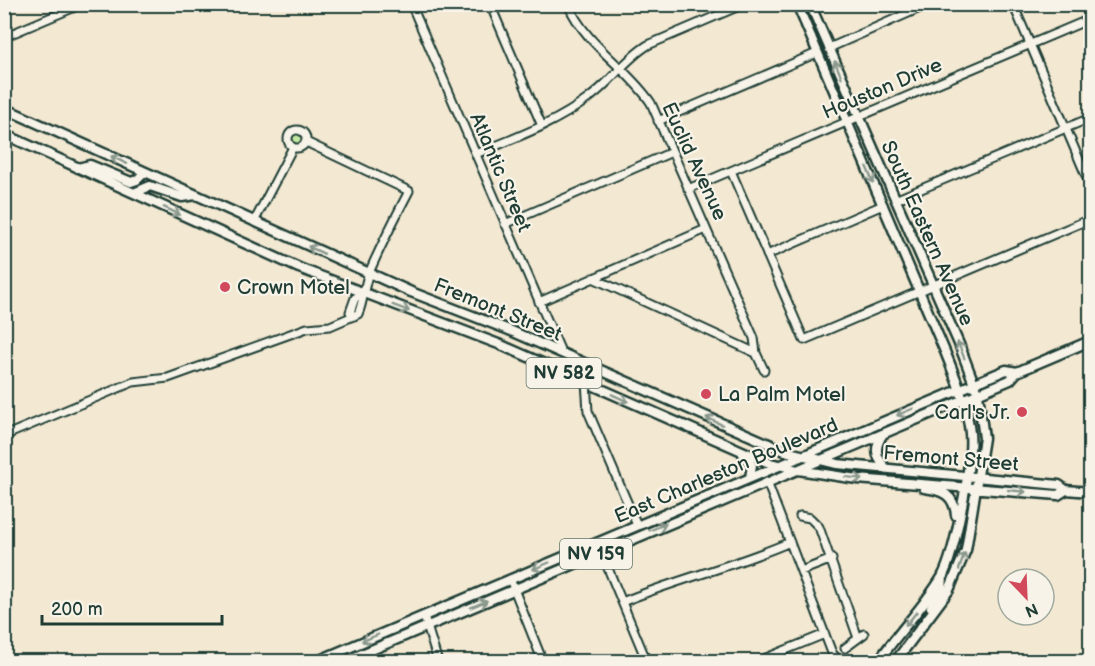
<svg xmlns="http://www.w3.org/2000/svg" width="1095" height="666" font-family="'Balsamiq Sans',sans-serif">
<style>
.green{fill:#c3e7a1;stroke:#71926a;stroke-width:1.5}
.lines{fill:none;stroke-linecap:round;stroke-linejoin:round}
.minor-casing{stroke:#1f3d34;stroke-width:11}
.major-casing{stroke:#1f3d34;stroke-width:13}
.minor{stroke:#f7f3e8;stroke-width:7}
.major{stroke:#f7f3e8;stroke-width:8}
.oneway{stroke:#8b988e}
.poi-dot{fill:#d1495b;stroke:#f7f3e8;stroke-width:2}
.labels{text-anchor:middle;stroke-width:4.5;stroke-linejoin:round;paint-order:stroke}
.shield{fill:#f7f3e8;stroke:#60746a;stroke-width:1.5}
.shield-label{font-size:18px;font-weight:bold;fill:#1f3d34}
.street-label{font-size:20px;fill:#1f3d34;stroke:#f7f3e8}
.poi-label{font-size:20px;fill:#1f3d34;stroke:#f7f3e8;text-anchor:start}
</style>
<rect width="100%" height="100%" fill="#f3e8d2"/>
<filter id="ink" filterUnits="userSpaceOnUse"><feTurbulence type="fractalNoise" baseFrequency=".0167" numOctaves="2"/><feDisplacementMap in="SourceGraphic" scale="12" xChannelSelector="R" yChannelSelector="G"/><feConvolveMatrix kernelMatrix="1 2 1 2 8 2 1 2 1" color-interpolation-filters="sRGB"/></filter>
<g filter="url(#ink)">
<path class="green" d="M289 136a8 8 0 1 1 16 0a8 8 0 1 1-16 0Z"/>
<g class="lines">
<defs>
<path id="minor" d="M 411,4 L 561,352
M 490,4 L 542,126
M 568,4 C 586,46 627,67 651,103 L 754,338 L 756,353 L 764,370
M 1013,4 L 1090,185
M 4,37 L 82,4
M 829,48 L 929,4
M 658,121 L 817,53
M288 139a9 9 0 1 1 18 0a9 9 0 1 1-18 0Z
M 476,154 C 514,138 555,124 589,98 C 611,82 625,59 648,45 L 744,4
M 731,171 L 804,340 L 1090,219
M 688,189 L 1090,19
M 895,200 L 1090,118
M 254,222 L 293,147
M 505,224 L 672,152
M 767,255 L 883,205
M 593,278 L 756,353
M 539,302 L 706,229
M 354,316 L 350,312 L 355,298 L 362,294
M 586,382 L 588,411 L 637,525
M 4,436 L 133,382 L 168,378 L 307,328 L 330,326 L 358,314 C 364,301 363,288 369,273 C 381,245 395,218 409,191 L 306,142
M 767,482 L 832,653 L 840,662
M 800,516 L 810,518 L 819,527 L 858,638
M 597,542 L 647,662
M 801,571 L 832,559
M 510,579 L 543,662
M 622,602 C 678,579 735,566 790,542
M 424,616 L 438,662
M 845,648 L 864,634
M 756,662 L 825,634"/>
<path id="major" d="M 797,4 L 946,354 C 956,379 967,405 970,433 C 973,459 955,554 942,577 C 924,607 898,632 878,662
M 810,4 L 959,344 L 978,394 L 984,438 L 966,550 L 949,590 L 895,662
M 4,108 L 411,292 L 509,330 L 785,451 L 837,464 L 1059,485 L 1066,490 L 1090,492
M 4,134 L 299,268 L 501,345 L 767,462 L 798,470 L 857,479 L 1058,495 L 1066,490
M 78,168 L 90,165 L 131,182 L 137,180 L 145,172
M 134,193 L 150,186 L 182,197 L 196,195
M 883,434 C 874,447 875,457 886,468
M 743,454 L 752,465 L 750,478
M 924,488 C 943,490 954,495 956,515
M 931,607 L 942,590 L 943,576
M 315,662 L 1006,370 L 1017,372
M 343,662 L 984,391 L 1010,380 L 1017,372 L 1090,341"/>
</defs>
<use href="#minor" class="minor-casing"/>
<use href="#major" class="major-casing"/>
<use href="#minor" class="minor"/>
<use href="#major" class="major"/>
</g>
<defs><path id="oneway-shaft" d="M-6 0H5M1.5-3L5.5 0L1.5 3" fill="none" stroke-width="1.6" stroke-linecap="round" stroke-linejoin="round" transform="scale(1.5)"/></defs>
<g class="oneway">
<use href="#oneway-shaft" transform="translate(838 69) rotate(-113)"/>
<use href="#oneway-shaft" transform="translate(119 160) rotate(-155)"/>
<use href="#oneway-shaft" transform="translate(870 175) rotate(67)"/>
<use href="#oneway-shaft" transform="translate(172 211) rotate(25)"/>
<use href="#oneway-shaft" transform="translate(316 250) rotate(-155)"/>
<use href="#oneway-shaft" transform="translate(401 308) rotate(20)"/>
<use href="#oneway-shaft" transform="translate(961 350) rotate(-112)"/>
<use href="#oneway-shaft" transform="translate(620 398) rotate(24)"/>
<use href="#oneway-shaft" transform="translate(905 412) rotate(157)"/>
<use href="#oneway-shaft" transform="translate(714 421) rotate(-155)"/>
<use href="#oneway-shaft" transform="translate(854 478) rotate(7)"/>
<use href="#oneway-shaft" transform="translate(1017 491) rotate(6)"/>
<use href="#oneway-shaft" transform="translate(658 527) rotate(-23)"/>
<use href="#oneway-shaft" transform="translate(962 561) rotate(-71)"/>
<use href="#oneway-shaft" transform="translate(541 566) rotate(157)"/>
<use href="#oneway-shaft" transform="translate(479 604) rotate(-23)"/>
<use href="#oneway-shaft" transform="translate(911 619) rotate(128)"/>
<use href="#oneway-shaft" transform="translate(370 638) rotate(157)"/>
</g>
</g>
<g class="poi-dot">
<circle cx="225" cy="287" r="6"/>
<circle cx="706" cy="394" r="6"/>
<circle cx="1022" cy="412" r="6"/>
</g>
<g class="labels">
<g class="shield">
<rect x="526.5" y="358" width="75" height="30" rx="4.5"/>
<rect x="560" y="539" width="72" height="30" rx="4.5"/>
</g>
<g class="shield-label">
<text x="564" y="379">NV 582</text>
<text x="596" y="560">NV 159</text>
</g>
<g class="street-label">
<text transform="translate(882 88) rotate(-23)" y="7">Houston Drive</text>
<text transform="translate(695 161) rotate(65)" y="7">Euclid Avenue</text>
<text transform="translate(501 172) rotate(67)" y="7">Atlantic Street</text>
<text transform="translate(928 233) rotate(66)" y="7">South Eastern Avenue</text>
<text transform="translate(498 309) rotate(22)" y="7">Fremont Street</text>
<text transform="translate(951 458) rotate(5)" y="7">Fremont Street</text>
<text transform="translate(726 470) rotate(-23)" y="7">East Charleston Boulevard</text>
</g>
<g class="poi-label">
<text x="237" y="294">Crown Motel</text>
<text x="718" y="401">La Palm Motel</text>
<text x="1010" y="419" text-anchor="end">Carl's Jr.</text>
</g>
</g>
<rect width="1095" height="666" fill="none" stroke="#f7f3e8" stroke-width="24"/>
<rect x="12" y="12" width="1071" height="642" fill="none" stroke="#1f3d34" stroke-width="2" filter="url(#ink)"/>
<g transform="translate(1026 597) rotate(157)"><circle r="28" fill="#f7f3e8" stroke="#a1aaa0" stroke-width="1.5"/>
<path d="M0-4.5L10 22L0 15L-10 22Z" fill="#d1495b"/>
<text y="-9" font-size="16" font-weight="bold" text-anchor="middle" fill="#1f3d34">N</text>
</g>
<path d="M42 615v9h180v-9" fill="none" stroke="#1f3d34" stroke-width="3"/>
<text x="51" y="615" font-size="18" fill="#1f3d34" stroke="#f7f3e8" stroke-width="4.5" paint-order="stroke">200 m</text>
</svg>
